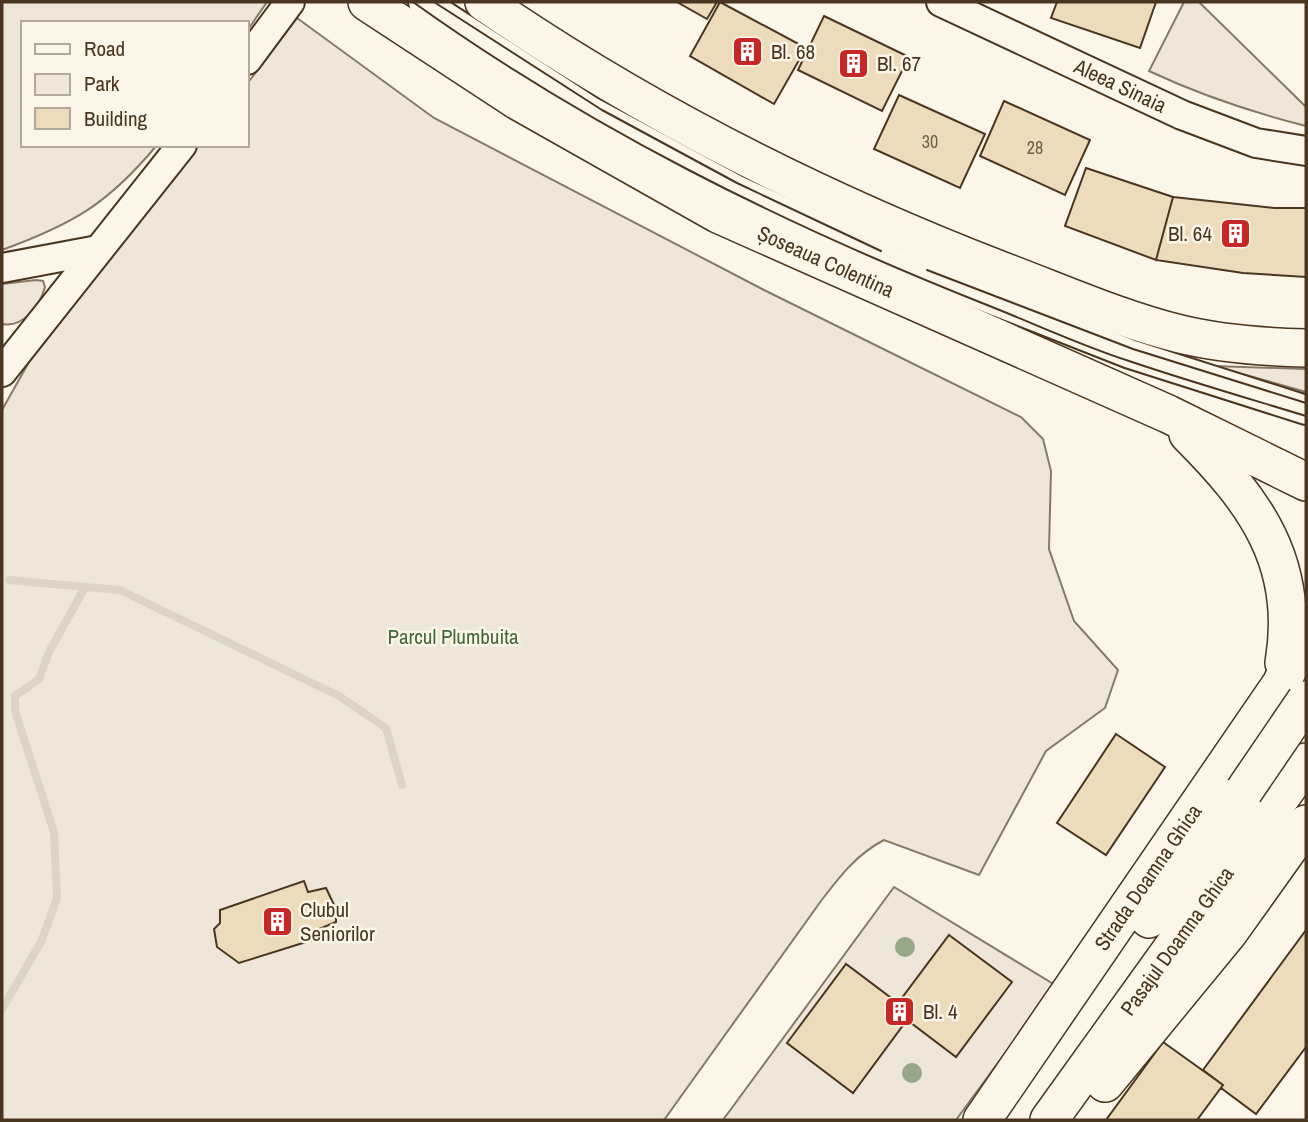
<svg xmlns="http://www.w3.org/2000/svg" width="1308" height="1122" font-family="'Archivo Narrow',sans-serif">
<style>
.green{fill:#ede6d9;stroke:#887966;stroke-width:2}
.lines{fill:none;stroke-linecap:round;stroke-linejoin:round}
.stream{stroke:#dcd4c6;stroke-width:8}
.building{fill:#ecdcbc;stroke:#4a3520;stroke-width:2}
.minor-casing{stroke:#4a3520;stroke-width:32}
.major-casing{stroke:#4a3520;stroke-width:40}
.minor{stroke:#fbf6e9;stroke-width:28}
.major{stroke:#fbf6e9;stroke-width:37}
.tram{stroke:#4a3520;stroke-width:2}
.major-bridge-casing{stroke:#4a3520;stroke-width:40;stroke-linecap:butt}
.major-bridge{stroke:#fbf6e9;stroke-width:37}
.tree{fill:#96a887}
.labels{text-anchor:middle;stroke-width:5;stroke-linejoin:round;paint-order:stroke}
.number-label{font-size:18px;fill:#725f47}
.poi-label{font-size:21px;fill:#4a3520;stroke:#fbf6e9;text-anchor:start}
.street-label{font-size:21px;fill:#4a3520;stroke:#fbf6e9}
.park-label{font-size:21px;fill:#436837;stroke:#fbf6e9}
</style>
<rect width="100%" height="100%" fill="#fbf6e9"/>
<path class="green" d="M 2,2 L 267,2 L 247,31 L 247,23 L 23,23 L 23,145 L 157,145 C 108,204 73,224 2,250 Z
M 1184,2 L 1199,2 L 1306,107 L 1306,126 C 1251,112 1200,95 1149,71 Z
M 297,18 L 434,118 L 764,290 L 1021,417 L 1043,439 L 1051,471 L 1049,549 L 1074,621 L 1118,670 L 1105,708 L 1046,751 L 979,875 L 884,840 C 857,854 840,876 821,901 L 664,1120 L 2,1120 L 2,410 L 29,362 L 199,145 L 247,145 L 247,84 Z
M 36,280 L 43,281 L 45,287 C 40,306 23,328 2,324 L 2,284 Z
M 1214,366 L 1306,369 L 1306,392 Z
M 894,887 L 1055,985 L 956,1120 L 723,1120 Z"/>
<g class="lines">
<path class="stream" d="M 9,580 L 85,587
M 2,1009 L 41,942 L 57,898 L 54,832 L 15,711 L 15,696 L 39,679 L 49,652 L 85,587 L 120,590 L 339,696 L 386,728 L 402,785"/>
</g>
<path class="building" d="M 677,2 L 717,2 L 707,19 Z
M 720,2 L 806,48 L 774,104 L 690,56 Z
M 1057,2 L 1156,2 L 1140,48 L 1051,18 Z
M 824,16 L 909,57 L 882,111 L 798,70 Z
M 899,95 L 985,134 L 960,188 L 874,149 Z
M 1004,101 L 1090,140 L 1065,195 L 980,156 Z
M 1086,168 L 1173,197 L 1156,260 L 1065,226 Z
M 1173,197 L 1274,208 L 1306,208 L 1306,277 L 1243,273 L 1156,260 Z
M 1116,734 L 1165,767 L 1106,855 L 1057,823 Z
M 304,881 L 308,892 L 326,888 L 336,909 L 336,922 L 319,929 L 322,937 L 239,963 L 217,947 L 214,929 L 220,923 L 220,910 Z
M 1306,930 L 1306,1047 L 1256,1114 L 1221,1088 L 1223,1085 L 1203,1070 Z
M 949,935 L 1012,982 L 956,1057 L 907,1020 L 853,1093 L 787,1043 L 846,964 L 898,1003 Z
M 1163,1042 L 1223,1085 L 1197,1120 L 1106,1120 Z"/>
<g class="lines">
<defs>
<g id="minor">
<path d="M 423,2 L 589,110 L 737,190 L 893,261 L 1130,354 L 1306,410"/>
<path id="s1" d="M 941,2 L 1182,115 L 1256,143 L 1306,151"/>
<path d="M 247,60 L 290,2"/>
<path d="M 2,268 L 98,250"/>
<path d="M 2,372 L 182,145"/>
</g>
<g id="major">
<path id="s2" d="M 367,2 L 518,101 L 718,214 L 1168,414 L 1306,482"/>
<path d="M 484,2 C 644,112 819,200 1000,270 C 1059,292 1119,319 1180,334 C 1221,344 1264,347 1306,348"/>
<path d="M 1188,434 C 1255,501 1301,563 1284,663"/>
<path d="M 1149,919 L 1244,791"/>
<path d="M 1105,1083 L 1229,932 L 1306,824"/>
<path id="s3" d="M 982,1120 L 1281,684 L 1306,632"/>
<path id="s4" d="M 1049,1120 L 1306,762"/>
</g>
</defs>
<use href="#minor" class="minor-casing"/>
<use href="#major" class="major-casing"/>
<use href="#minor" class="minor"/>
<use href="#major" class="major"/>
<path class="tram" d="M 413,2 C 589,128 781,223 982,303 C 1031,322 1079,345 1129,361 C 1188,381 1247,398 1306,416
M 434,2 L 602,110 L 737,183 L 881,251
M 927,270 L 1133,349 L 1306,403"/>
<defs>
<path id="major-bridge" d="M 1244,791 L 1306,700"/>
</defs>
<use href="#major-bridge" class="major-bridge-casing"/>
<use href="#major-bridge" class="major-bridge"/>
</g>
<g class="tree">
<circle cx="905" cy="947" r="10"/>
<circle cx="912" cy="1073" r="10"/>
</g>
<defs>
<symbol id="building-square" viewBox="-11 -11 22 22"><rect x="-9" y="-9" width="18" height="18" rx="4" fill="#c62828" stroke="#fbf6e9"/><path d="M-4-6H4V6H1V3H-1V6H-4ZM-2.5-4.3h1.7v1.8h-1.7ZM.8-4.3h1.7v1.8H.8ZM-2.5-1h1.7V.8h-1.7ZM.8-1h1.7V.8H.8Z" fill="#fff"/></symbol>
</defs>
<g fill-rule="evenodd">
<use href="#building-square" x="730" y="34" width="35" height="35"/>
<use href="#building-square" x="836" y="46" width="35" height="35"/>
<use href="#building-square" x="1218" y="216" width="35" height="35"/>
<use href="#building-square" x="260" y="904" width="35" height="35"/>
<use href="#building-square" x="882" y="994" width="35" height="35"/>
</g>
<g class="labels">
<g class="number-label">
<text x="930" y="148">30</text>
<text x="1035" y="154">28</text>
</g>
<g class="poi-label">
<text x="771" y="59">Bl. 68</text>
<text x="877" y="71">Bl. 67</text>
<text x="1212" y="241" text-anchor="end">Bl. 64</text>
<text x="300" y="917">Clubul<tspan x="300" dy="24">Seniorilor</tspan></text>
<text x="923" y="1019">Bl. 4</text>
</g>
<g class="street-label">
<text dy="7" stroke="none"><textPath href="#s1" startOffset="198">Aleea Sinaia</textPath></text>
<text dy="7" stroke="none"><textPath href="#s2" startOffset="528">Șoseaua Colentina</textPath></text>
<text dy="7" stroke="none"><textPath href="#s3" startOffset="294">Strada Doamna Ghica</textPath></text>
<text dy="7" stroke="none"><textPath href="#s4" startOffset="220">Pasajul Doamna Ghica</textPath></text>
</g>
<g class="park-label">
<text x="453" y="644">Parcul Plumbuita</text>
</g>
</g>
<rect width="1308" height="1122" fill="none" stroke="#4a3520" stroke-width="7"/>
<rect x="21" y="21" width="228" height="126" fill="#fbf6e9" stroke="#b4a999" stroke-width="2"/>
<rect x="35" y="44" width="35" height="10" fill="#fbf6e9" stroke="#b4a999" stroke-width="2"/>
<text x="84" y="56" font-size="21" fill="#4a3520">Road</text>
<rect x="35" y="74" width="35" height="21" fill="#ede6d9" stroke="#b4a999" stroke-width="2"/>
<text x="84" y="91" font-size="21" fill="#4a3520">Park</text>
<rect x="35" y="108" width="35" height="21" fill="#ecdcbc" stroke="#b4a999" stroke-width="2"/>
<text x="84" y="126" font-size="21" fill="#4a3520">Building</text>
</svg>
